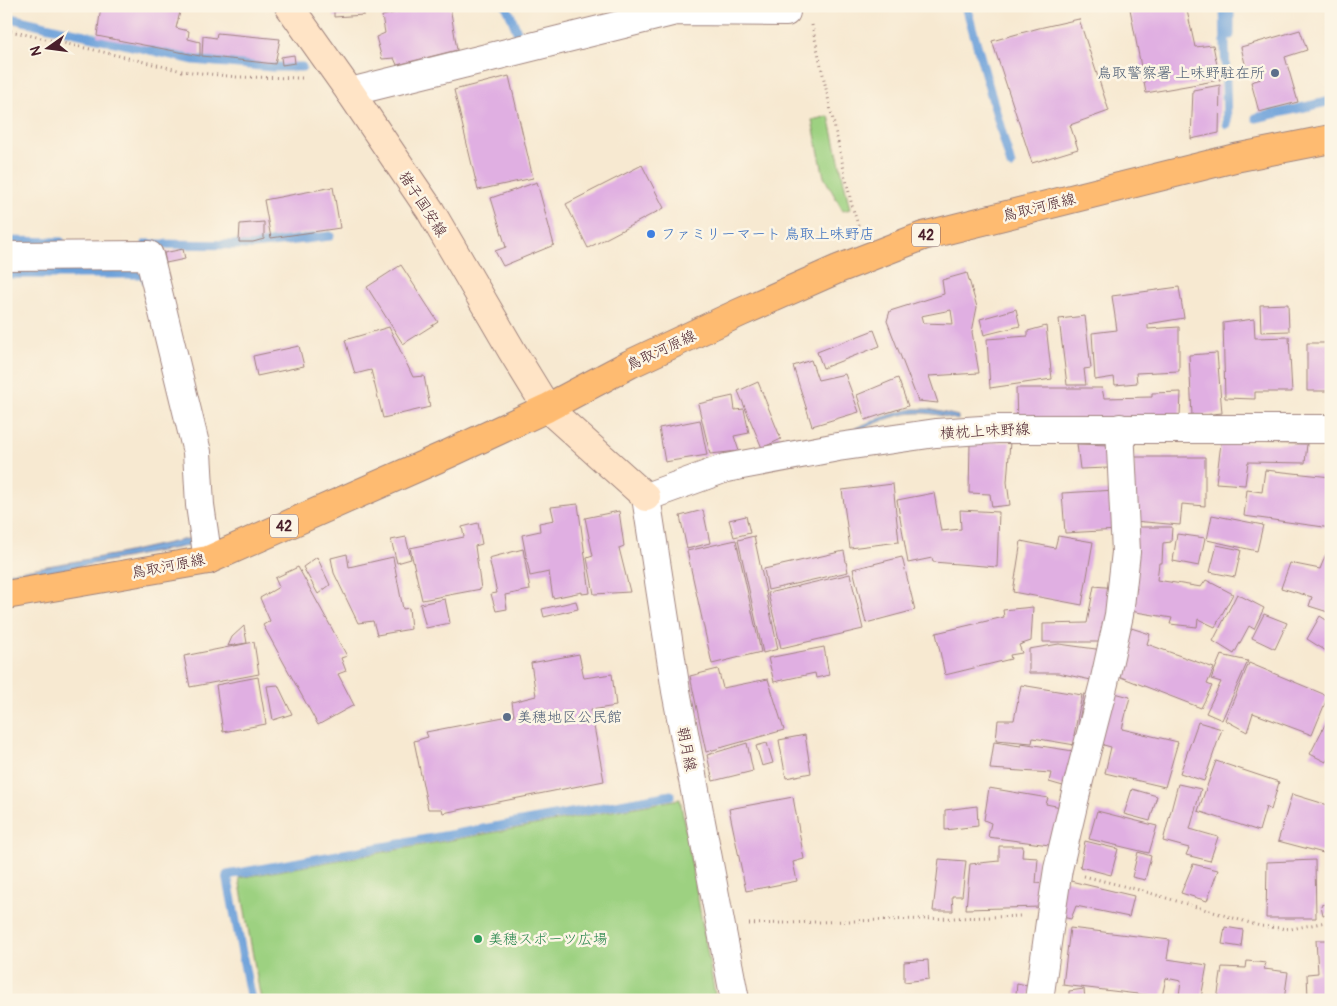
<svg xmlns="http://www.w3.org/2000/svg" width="1337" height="1006" font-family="Pangolin,'Klee One',sans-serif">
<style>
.green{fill:#9dd181;stroke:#747856}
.water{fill:#6da1da;stroke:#5c6082}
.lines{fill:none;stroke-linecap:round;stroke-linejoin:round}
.stream{stroke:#6da1da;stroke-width:9}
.building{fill:#e0afe2;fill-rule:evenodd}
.street-casing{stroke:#a0847e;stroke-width:30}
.secondary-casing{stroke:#a0847e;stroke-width:30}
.primary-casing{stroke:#a0847e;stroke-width:30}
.path{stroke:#a0847e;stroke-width:3;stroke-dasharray:1 4;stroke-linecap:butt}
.street{stroke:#fff;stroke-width:28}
.secondary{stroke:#ffe4c6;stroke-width:28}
.primary{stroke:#febb71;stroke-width:28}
.service-dot{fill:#5c6f8a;stroke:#fcf5e5;stroke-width:2}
.shop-dot{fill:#3f7fe0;stroke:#fcf5e5;stroke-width:2}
.leisure-dot{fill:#2e9e5b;stroke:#fcf5e5;stroke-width:2}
.labels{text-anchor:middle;stroke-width:5;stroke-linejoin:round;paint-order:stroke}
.shield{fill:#fcf5e5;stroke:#7f5f63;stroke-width:1}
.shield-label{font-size:14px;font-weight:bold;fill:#4a1f2b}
.service-label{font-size:15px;fill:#4e5e75;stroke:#fcf5e5;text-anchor:end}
.street-label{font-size:15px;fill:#4a1f2b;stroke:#fcf5e5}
.shop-label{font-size:15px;fill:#366cbe;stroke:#fcf5e5;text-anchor:start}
.leisure-label{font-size:15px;fill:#27864d;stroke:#fcf5e5;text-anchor:start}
</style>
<rect width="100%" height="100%" fill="#fcf5e5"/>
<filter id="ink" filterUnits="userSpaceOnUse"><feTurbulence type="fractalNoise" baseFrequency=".02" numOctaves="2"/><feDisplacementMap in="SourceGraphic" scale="10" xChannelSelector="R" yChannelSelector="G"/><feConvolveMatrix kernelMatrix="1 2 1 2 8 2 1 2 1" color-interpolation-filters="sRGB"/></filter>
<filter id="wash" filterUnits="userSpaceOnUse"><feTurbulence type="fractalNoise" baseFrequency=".0096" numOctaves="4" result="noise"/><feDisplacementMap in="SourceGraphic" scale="20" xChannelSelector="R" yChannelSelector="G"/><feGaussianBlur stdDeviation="1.12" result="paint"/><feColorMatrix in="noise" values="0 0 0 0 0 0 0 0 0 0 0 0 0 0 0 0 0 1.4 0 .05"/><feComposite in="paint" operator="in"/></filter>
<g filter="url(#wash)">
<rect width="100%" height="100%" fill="#f7e9d1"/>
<path class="green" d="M 829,116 L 850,209 L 843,211 L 824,177 L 812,120 Z
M 680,799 L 716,1000 L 261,1000 L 239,878 Z"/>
<path class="water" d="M 913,409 L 929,409 L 958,416 L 958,420 C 944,416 930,412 915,413 C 891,414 860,430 838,440 L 837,436 C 862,425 887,414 913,409 Z
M 191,538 L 192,545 L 71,568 L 6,579 L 6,573 L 119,554 Z"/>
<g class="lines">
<path class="stream" d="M 506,6 L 510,14 L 520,39
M 966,6 L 1011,165
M 1224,6 L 1227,124
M 1230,6 L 1230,35
M 6,17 L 194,60 L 272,67 L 302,67
M 1256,118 L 1331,101
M 6,241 L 61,242
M 146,244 L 253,245 L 330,236
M 6,274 L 145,274 L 146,280
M 251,1000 L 227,875 L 671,795"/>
</g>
<g id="blocks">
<path class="building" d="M 101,6 L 175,6 L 181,8 L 176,28 L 189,31 L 188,39 L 200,42 L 200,56 L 97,36 Z
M 334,6 L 368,6 L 368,7 L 363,8 L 364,15 L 334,17 Z
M 421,6 L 450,6 L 457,50 L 397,65 L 394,58 L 382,59 L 376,37 L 385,33 L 382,16 Z
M 1150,6 L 1186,6 L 1195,47 L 1213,45 L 1220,80 L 1146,93 L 1130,9 Z
M 1079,19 L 1109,111 L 1070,125 L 1078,149 L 1032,163 L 992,41 L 1039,28 Z
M 1300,30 L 1307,50 L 1285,57 L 1298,102 L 1259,112 L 1251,82 L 1261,79 L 1258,68 L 1247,72 L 1241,47 Z
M 217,33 L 280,39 L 275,64 L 202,56 L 203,36 L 216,38 Z
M 294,55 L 295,63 L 282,65 L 281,57 Z
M 509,76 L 533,178 L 478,190 L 454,90 Z
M 1220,85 L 1219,133 L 1191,139 L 1193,90 Z
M 642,165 L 664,208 L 588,248 L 566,204 Z
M 537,182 L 554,245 L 503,266 L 495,251 L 506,247 L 491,198 Z
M 333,187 L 340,228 L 271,238 L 264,200 Z
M 264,222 L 264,239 L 253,242 L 239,242 L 240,224 Z
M 183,249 L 185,259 L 166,263 L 164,253 Z
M 401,265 L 438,322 L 403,344 L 367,287 Z
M 967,273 L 977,307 L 972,332 L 979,373 L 929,376 L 938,403 L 918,401 L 887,321 L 890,311 L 944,294 L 942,280 ZM 951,310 L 953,324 L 923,323 L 921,316 Z
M 1179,287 L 1184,318 L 1148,324 L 1148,329 L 1179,327 L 1179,371 L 1136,373 L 1137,383 L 1115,385 L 1114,377 L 1095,380 L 1092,333 L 1117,330 L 1112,296 Z
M 1288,304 L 1289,331 L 1261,332 L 1260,305 Z
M 1016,309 L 1020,326 L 984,335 L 980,319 Z
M 1085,316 L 1091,368 L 1084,369 L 1086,385 L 1067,385 L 1059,319 Z
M 1254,319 L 1255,338 L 1289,337 L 1292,392 L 1255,392 L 1255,399 L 1225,398 L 1223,323 Z
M 1046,326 L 1052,379 L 990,388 L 987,339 L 1028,336 L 1028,331 Z
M 389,327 L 413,377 L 424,376 L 430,407 L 383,418 L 371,370 L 355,374 L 345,340 Z
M 874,330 L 880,346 L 823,368 L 817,352 Z
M 1307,343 L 1331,343 L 1331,391 L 1307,391 Z
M 299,346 L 304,366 L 257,376 L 253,356 Z
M 1217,353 L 1222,413 L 1192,416 L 1189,355 Z
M 811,360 L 818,380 L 845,374 L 859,412 L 812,426 L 793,366 Z
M 898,378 L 908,406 L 865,420 L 857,395 Z
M 758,382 L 781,439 L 762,448 L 738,391 Z
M 1016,388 L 1102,388 L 1104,398 L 1152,397 L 1152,393 L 1181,392 L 1180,416 L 1017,423 Z
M 733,396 L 735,410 L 744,409 L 749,433 L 734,436 L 739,451 L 710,454 L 698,404 Z
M 700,420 L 707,455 L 665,462 L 659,428 Z
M 1010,442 L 1007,482 L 1010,505 L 992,507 L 990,494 L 969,493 L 970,443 Z
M 1221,443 L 1307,444 L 1305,463 L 1248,462 L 1245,485 L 1216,483 Z
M 1077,444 L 1110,445 L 1109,468 L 1080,469 Z
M 1134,457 L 1205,457 L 1205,506 L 1182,504 L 1180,525 L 1134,521 Z
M 1265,470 L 1331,477 L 1331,528 L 1244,516 L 1247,490 L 1262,492 Z
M 893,484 L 899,542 L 850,548 L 842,490 Z
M 1116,490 L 1118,530 L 1065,533 L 1062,493 Z
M 934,493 L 941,531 L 961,529 L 960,510 L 999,512 L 997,567 L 933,562 L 932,558 L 908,563 L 897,500 Z
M 578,504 L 590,593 L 582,594 L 582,592 L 553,598 L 549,572 L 530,576 L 522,535 L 540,531 L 539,523 L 554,520 L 551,507 Z
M 703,510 L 710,543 L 687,549 L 680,516 Z
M 619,511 L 624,546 L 619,548 L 630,592 L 594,594 L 587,558 L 593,556 L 585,518 Z
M 1212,515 L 1263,525 L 1257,551 L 1207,540 Z
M 746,516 L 750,533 L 734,537 L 729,520 Z
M 478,523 L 482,544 L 475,546 L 481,589 L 422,600 L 410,548 L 464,537 L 462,527 Z
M 1133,527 L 1172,527 L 1171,542 L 1163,543 L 1162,563 L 1159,563 L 1157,580 L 1201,587 L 1206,580 L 1233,594 L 1215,627 L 1198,619 L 1197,627 L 1170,624 L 1172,618 L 1130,611 L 1137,588 L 1129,585 Z
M 1177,534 L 1205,538 L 1199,566 L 1173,561 Z
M 754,536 L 778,649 L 763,653 L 738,540 Z
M 1058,536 L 1093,542 L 1082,605 L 1013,592 L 1021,541 L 1055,548 Z
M 406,537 L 411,559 L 397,563 L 391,540 Z
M 736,540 L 761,652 L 712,664 L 687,551 Z
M 1217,545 L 1241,550 L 1235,577 L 1210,572 Z
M 523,549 L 530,590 L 505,595 L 507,609 L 496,611 L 491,594 L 497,593 L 489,558 Z
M 844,551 L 848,572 L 768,590 L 764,569 Z
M 347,554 L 349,567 L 393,557 L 403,609 L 409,608 L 411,629 L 377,635 L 373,621 L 358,623 L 334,573 L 331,558 Z
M 1326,554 L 1331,555 L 1331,613 L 1309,606 L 1312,597 L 1281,588 L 1290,563 L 1320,569 Z
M 317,557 L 330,585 L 318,594 L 303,567 Z
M 902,557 L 915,610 L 866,623 L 853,569 Z
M 298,567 L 347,656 L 341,658 L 346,671 L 338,674 L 354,705 L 318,725 L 263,625 L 270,621 L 260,598 L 279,587 L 275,578 Z
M 850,574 L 863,629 L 781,648 L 768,593 Z
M 1094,586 L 1116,588 L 1107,642 L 1043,642 L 1043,624 L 1087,623 Z
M 1237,594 L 1264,608 L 1254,629 L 1249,626 L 1234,654 L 1213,641 Z
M 445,599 L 450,623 L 426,628 L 420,604 Z
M 576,601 L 578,609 L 544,617 L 542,609 Z
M 1033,607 L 1031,641 L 1019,645 L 1022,653 L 1010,655 L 1011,659 L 945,675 L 936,633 L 1004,617 L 1003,610 Z
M 1264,614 L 1287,623 L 1275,649 L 1252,638 Z
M 1320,616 L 1331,623 L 1331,654 L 1307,639 Z
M 244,626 L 247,643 L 228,646 L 232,637 Z
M 1125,626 L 1150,634 L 1147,644 L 1214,668 L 1207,684 L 1212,686 L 1201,708 L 1113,674 Z
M 254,642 L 259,674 L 190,687 L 184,656 Z
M 1059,644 L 1103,650 L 1096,681 L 1058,673 L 1029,673 L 1029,649 Z
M 824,647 L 829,675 L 816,678 L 815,673 L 774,682 L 768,658 Z
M 579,654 L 584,678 L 612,674 L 616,706 L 591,710 L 604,781 L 443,813 L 442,809 L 428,809 L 414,741 L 428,737 L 426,732 L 514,715 L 512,702 L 536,696 L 531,663 Z
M 1221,655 L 1248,661 L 1222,720 L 1206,713 L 1221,682 L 1211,679 Z
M 1249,663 L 1328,696 L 1312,735 L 1253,713 L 1247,732 L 1225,720 Z
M 718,669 L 723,688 L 768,679 L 784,730 L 706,752 L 690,676 Z
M 258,677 L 266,724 L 223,732 L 216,685 Z
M 278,685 L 292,714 L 273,720 L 267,686 Z
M 1021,685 L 1082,695 L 1074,735 L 1084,737 L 1081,746 L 1033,738 L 1032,743 L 996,740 L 998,720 L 1014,720 Z
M 1111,692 L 1130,697 L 1122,729 L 1178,742 L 1165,787 L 1105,773 L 1111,747 L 1096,743 Z
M 1084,694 L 1089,695 L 1081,733 L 1077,732 Z
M 1331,713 L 1331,753 L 1326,762 L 1310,754 Z
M 1198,722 L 1222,729 L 1204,781 L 1180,773 Z
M 805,735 L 811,773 L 786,778 L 779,740 Z
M 994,742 L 1021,746 L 1021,743 L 1080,752 L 1070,788 L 1049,782 L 1051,773 L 990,769 Z
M 747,743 L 753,771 L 713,781 L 707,755 Z
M 767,743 L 773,763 L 762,766 L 756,746 Z
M 1216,761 L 1279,782 L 1271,810 L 1266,807 L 1259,831 L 1198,811 Z
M 1178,784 L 1201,789 L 1190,829 L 1218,837 L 1210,861 L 1186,855 L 1189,848 L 1163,841 Z
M 989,788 L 1048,798 L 1046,804 L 1066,808 L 1057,846 L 988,837 L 991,823 L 984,820 Z
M 1132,789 L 1157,796 L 1150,821 L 1124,814 Z
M 1292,794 L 1328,805 L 1329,798 L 1331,798 L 1331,855 L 1278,841 Z
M 793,797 L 804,859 L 793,862 L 797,881 L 746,891 L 729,809 Z
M 977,806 L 978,826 L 945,830 L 945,810 Z
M 1097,811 L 1157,826 L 1149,853 L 1089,839 Z
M 1085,841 L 1118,849 L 1111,875 L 1080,867 Z
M 999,846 L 1023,846 L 1022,857 L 1038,858 L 1036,883 L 1044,882 L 1041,907 L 966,909 L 970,864 L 999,861 Z
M 1138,852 L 1151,856 L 1145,880 L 1132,877 Z
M 939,859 L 966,861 L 962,896 L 952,896 L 953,911 L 933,911 Z
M 1315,860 L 1316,918 L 1266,918 L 1267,862 Z
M 1193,864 L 1218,870 L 1207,901 L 1181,893 Z
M 1062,879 L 1134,896 L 1129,917 L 1076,906 L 1071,919 L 1058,916 Z
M 1331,903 L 1331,913 L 1323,915 L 1321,905 Z
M 1225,927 L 1243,930 L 1241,947 L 1222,944 Z
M 1070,928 L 1170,940 L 1167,959 L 1207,965 L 1201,998 L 1179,995 L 1181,981 L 1166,978 L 1162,997 L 1063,985 Z
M 1316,940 L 1331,940 L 1331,996 L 1308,998 L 1307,974 L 1318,973 Z
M 928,960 L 929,979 L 904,982 L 904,962 Z
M 1247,961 L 1266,963 L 1264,969 L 1288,972 L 1284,1000 L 1217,1000 L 1222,967 L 1246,968 Z
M 1017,983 L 1032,986 L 1029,996 L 1016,994 Z
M 1084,989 L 1085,1000 L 1069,1000 L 1069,991 Z
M 1010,995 L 1031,998 L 1031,1000 L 1010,1000 Z"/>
</g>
</g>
<g filter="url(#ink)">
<use href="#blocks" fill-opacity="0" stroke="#a0847e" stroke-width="1"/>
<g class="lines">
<defs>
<path id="street" d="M 350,92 L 676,11 L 786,12
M 6,256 L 149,255 L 197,452 L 200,505 L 208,560
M 735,1000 L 676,691 L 646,497 L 726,468 L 838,447 L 936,433 L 997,429 L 1331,429
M 1039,1000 L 1051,915 L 1058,869 L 1079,780 L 1104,683 L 1119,615 L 1126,552 L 1120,428"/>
<path id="secondary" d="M 289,6 L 350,92 L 430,210 L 512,351 L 547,408 L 646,497"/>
<path id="primary" d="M 6,595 L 208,560 L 448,454 L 547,408 L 630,364 L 739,313 L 838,269 L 923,236 L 1235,158 L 1331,139"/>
</defs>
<use href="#street" class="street-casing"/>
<use href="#secondary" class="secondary-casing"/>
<use href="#primary" class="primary-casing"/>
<path class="path" d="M 812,25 L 852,206 L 860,231
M 6,30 L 103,52 L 182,71 L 237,77 L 304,78
M 1084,876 L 1143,891 L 1260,926 L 1291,929 L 1331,921
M 749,924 L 1023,916"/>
<use href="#street" class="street"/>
<use href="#secondary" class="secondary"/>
<use href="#primary" class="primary"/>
</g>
</g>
<g class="service-dot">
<circle cx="1275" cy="73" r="5"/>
<circle cx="507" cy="717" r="5"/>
</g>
<circle class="shop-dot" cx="651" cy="234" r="5"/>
<circle class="leisure-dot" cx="478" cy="939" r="5"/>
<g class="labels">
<g class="shield">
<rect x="912" y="223.5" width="28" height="23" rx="4"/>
<rect x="270" y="514.5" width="28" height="23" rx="4"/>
</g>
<g class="shield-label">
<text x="926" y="240">42</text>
<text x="284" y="531">42</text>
</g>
<g class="service-label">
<text x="1265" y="78">鳥取警察署 上味野駐在所</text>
<text x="517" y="722" text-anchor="start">美穂地区公民館</text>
</g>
<g class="street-label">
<text transform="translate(423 204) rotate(57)" y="5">猪子国安線</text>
<text transform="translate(1039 207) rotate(-14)" y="5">鳥取河原線</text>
<text transform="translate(661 350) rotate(-25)" y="5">鳥取河原線</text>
<text transform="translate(985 431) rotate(-3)" y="5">横枕上味野線</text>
<text transform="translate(168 566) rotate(-11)" y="5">鳥取河原線</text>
<text transform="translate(687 749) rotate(79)" y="5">朝月線</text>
</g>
<g class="shop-label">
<text x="661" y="239">ファミリーマート 鳥取上味野店</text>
</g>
<g class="leisure-label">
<text x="488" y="944">美穂スポーツ広場</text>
</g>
</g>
<rect width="1337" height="1006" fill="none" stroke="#fcf5e5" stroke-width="25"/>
<g transform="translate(48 48) rotate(256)" stroke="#fcf5e5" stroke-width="4" paint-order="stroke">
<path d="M0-4L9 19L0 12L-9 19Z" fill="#4a1f2b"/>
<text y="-8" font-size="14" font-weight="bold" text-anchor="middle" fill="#4a1f2b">N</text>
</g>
</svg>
